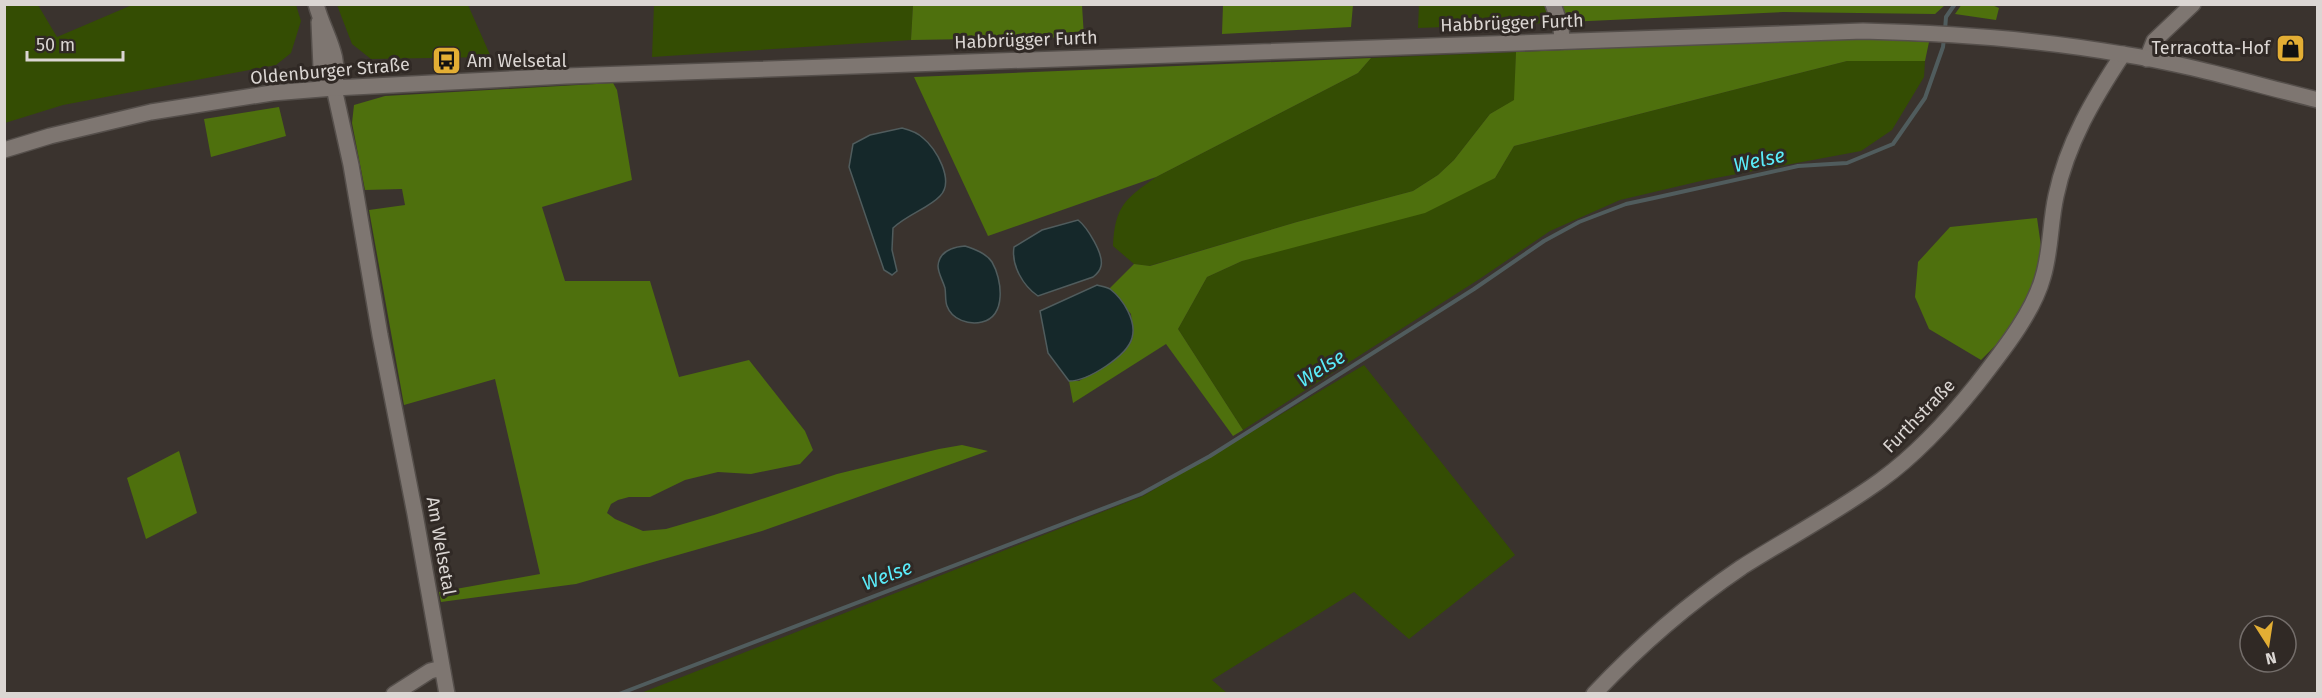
<svg xmlns="http://www.w3.org/2000/svg" width="2322" height="698" font-family="'Fira Sans',sans-serif">
<style>
.green{fill:#344d03}
.forest{fill:#4e700d}
.water{fill:#15282a;stroke:#505c5d;stroke-width:1.5}
.lines{fill:none;stroke-linecap:round;stroke-linejoin:round}
.stream{stroke:#505c5d;stroke-width:4}
.minor-casing{stroke:#554f4b;stroke-width:18}
.tertiary-casing{stroke:#554f4b;stroke-width:18}
.minor{stroke:#7e7671;stroke-width:15}
.tertiary{stroke:#7e7671;stroke-width:15}
.labels{text-anchor:middle;stroke-width:6;stroke-linejoin:round;paint-order:stroke}
.street-label{font-size:18px;fill:#dbd6d3;stroke:#302925}
.poi-label{font-size:18px;fill:#dbd6d3;stroke:#302925;text-anchor:end}
.water-label{font-size:20px;font-style:italic;fill:#5aecfa;stroke:#302925}
</style>
<rect width="100%" height="100%" fill="#3a332e"/>
<path class="green" d="M 5,4 L 38,5 L 57,37 L 132,5 L 296,5 L 301,21 L 291,53 L 276,65 L 63,105 L 5,123 Z
M 1419,4 L 1547,5 L 1550,23 L 1418,28 Z
M 337,5 L 468,5 L 491,57 L 371,59 L 352,44 Z
M 654,5 L 913,5 L 911,40 L 652,57 Z
M 1516,52 L 1515,100 L 1490,114 L 1454,160 L 1438,175 L 1413,191 L 1297,222 L 1149,266 L 1134,264 L 1113,246 C 1115,206 1125,199 1156,177 L 1358,73 L 1371,58 Z
M 1847,61 L 1925,61 L 1924,77 L 1892,130 L 1861,151 L 1705,180 L 1620,200 L 1550,231 L 1481,278 L 1243,430 L 1178,329 L 1207,277 L 1242,261 L 1495,178 L 1514,146 Z
M 1364,365 L 1515,555 L 1409,639 L 1354,592 L 1212,680 L 1227,693 L 641,693 L 1143,496 Z"/>
<path class="forest" d="M 1962,4 L 1992,5 L 1999,8 L 1996,20 L 1955,14 Z
M 913,5 L 1082,5 L 1084,37 L 911,40 Z
M 1223,5 L 1353,5 L 1351,27 L 1222,34 Z
M 1559,5 L 1945,5 L 1935,14 L 1783,12 L 1567,22 Z
M 1848,38 L 1929,42 L 1925,61 L 1847,61 L 1514,146 L 1495,178 L 1425,213 L 1242,261 L 1207,277 L 1178,329 L 1243,430 L 1233,436 L 1166,344 L 1073,403 L 1069,381 L 1079,381 L 1115,358 L 1127,348 L 1133,336 L 1131,314 L 1109,289 L 1134,264 L 1150,266 L 1297,222 L 1413,191 L 1438,175 L 1454,160 L 1490,114 L 1514,100 L 1516,52 Z
M 1371,58 L 1358,73 L 1156,177 L 988,236 L 914,77 Z
M 613,83 L 617,90 L 632,180 L 542,207 L 565,281 L 650,281 L 679,377 L 749,360 L 805,431 L 813,450 L 800,464 L 751,474 L 718,472 L 685,480 L 650,497 L 629,497 L 618,500 L 611,504 L 607,513 L 615,519 L 643,531 L 666,529 L 714,515 L 837,474 L 939,449 L 962,445 L 988,451 L 762,531 L 576,584 L 441,602 L 439,592 L 540,574 L 495,379 L 404,405 L 369,210 L 405,205 L 402,189 L 365,190 L 352,123 L 354,105 L 385,96 Z
M 279,107 L 286,136 L 211,157 L 204,119 Z
M 2037,218 L 2044,267 L 2025,316 L 1981,360 L 1929,329 L 1915,297 L 1918,262 L 1950,227 Z
M 179,451 L 197,513 L 146,539 L 127,478 Z"/>
<path class="water" d="M 902,128 C 910,130 917,132 923,138 C 936,148 955,181 940,196 C 929,208 908,214 893,228 L 892,250 L 897,271 L 892,275 L 884,270 L 849,167 L 853,144 L 870,135 Z
M 1078,220 C 1087,227 1104,254 1101,266 C 1100,271 1097,274 1093,277 L 1038,296 C 1023,286 1011,265 1014,247 L 1042,230 Z
M 965,246 C 974,249 986,253 992,262 C 1002,279 1007,316 982,322 C 969,325 952,320 947,306 C 945,301 946,294 945,288 C 943,281 938,273 938,266 C 939,251 953,247 965,246 Z
M 1097,285 C 1100,286 1106,287 1110,289 C 1123,299 1137,321 1132,338 C 1127,356 1088,381 1069,381 L 1048,353 L 1040,311 Z"/>
<g class="lines">
<path class="stream" d="M 1945,30 L 1946,17 L 1955,4
M 619,694 L 1141,494 L 1210,456 L 1474,289 L 1544,241 L 1579,222 L 1626,204 L 1654,198 L 1798,166 L 1847,163 L 1893,144 L 1925,98 L 1943,47 L 1944,38"/>
<defs>
<path id="minor" d="M 1553,4 L 1561,27 L 1562,41
M 2147,59 L 2154,41 L 2193,4
M 334,88 L 351,165 L 380,335 L 415,514 L 447,694
M 394,694 L 430,671 L 442,668
M 1594,694 C 1638,647 1689,603 1742,567 C 1788,538 1837,512 1881,480 C 1917,454 1949,419 1977,384 C 2000,354 2033,314 2043,277 C 2051,251 2050,223 2056,196 C 2067,143 2094,98 2123,54"/>
<path id="tertiary" d="M 316,4 C 324,35 342,54 334,88
M 319,22 L 321,68 L 323,73 L 334,88
M 4,150 L 50,136 L 151,112 L 272,93 L 334,88 L 566,76 L 1863,31 C 1950,33 2036,39 2122,54 C 2188,64 2253,84 2318,100"/>
</defs>
<use href="#minor" class="minor-casing"/>
<use href="#tertiary" class="tertiary-casing"/>
<use href="#minor" class="minor"/>
<use href="#tertiary" class="tertiary"/>
</g>
<defs>
<symbol id="shop-square" viewBox="-11 -11 22 22"><rect x="-9" y="-9" width="18" height="18" rx="4" fill="#e3ae34" stroke="#302925"/><path d="M-5-2.5h2.3a2.7 3.5 0 0 1 5.4 0H5L5.5 6h-11ZM-1.5-2.5h3a1.5 2.3 0 0 0-3 0Z" fill="#111"/></symbol>
<symbol id="bus-square" viewBox="-11 -11 22 22"><rect x="-9" y="-9" width="18" height="18" rx="4" fill="#e3ae34" stroke="#302925"/><path d="M-5-6H5V4H4V6H2V4H-2V6H-4V4H-5ZM-3.5-4V0h7V-4ZM-3.5 1.2v1.5H-2V1.2ZM2 1.2v1.5H3.5V1.2Z" fill="#111"/></symbol>
</defs>
<g fill-rule="evenodd">
<use href="#shop-square" x="2274" y="32" width="33" height="33"/>
<use href="#bus-square" x="430" y="44" width="33" height="33"/>
</g>
<g class="labels">
<g class="street-label">
<text transform="translate(1512 23) rotate(-2)" y="6">Habbrügger Furth</text>
<text transform="translate(1026 40) rotate(-2)" y="6">Habbrügger Furth</text>
<text transform="translate(330 71) rotate(-5)" y="6">Oldenburger Straße</text>
<text transform="translate(1919 416) rotate(-46)" y="6">Furthstraße</text>
<text transform="translate(441 546) rotate(80)" y="6">Am Welsetal</text>
</g>
<g class="poi-label">
<text x="2270" y="54">Terracotta-Hof</text>
<text x="467" y="67" text-anchor="start">Am Welsetal</text>
</g>
<g class="water-label">
<text transform="translate(1759 160) rotate(-12)" y="7">Welse</text>
<text transform="translate(1321 368) rotate(-32)" y="7">Welse</text>
<text transform="translate(887 575) rotate(-21)" y="7">Welse</text>
</g>
</g>
<rect width="2322" height="698" fill="none" stroke="#dbd6d3" stroke-width="12"/>
<g transform="translate(2268 644) rotate(168)"><circle r="28" fill="#302925" stroke="#746e6b" stroke-width="1.5"/>
<path d="M0-4.5L10 22L0 15L-10 22Z" fill="#e3ae34"/>
<text y="-9" font-size="16" font-weight="bold" text-anchor="middle" fill="#dbd6d3">N</text>
</g>
<path d="M27 51v9h96v-9" fill="none" stroke="#dbd6d3" stroke-width="3"/>
<text x="36" y="51" font-size="18" fill="#dbd6d3" stroke="#302925" stroke-width="4.5" paint-order="stroke">50 m</text>
</svg>
